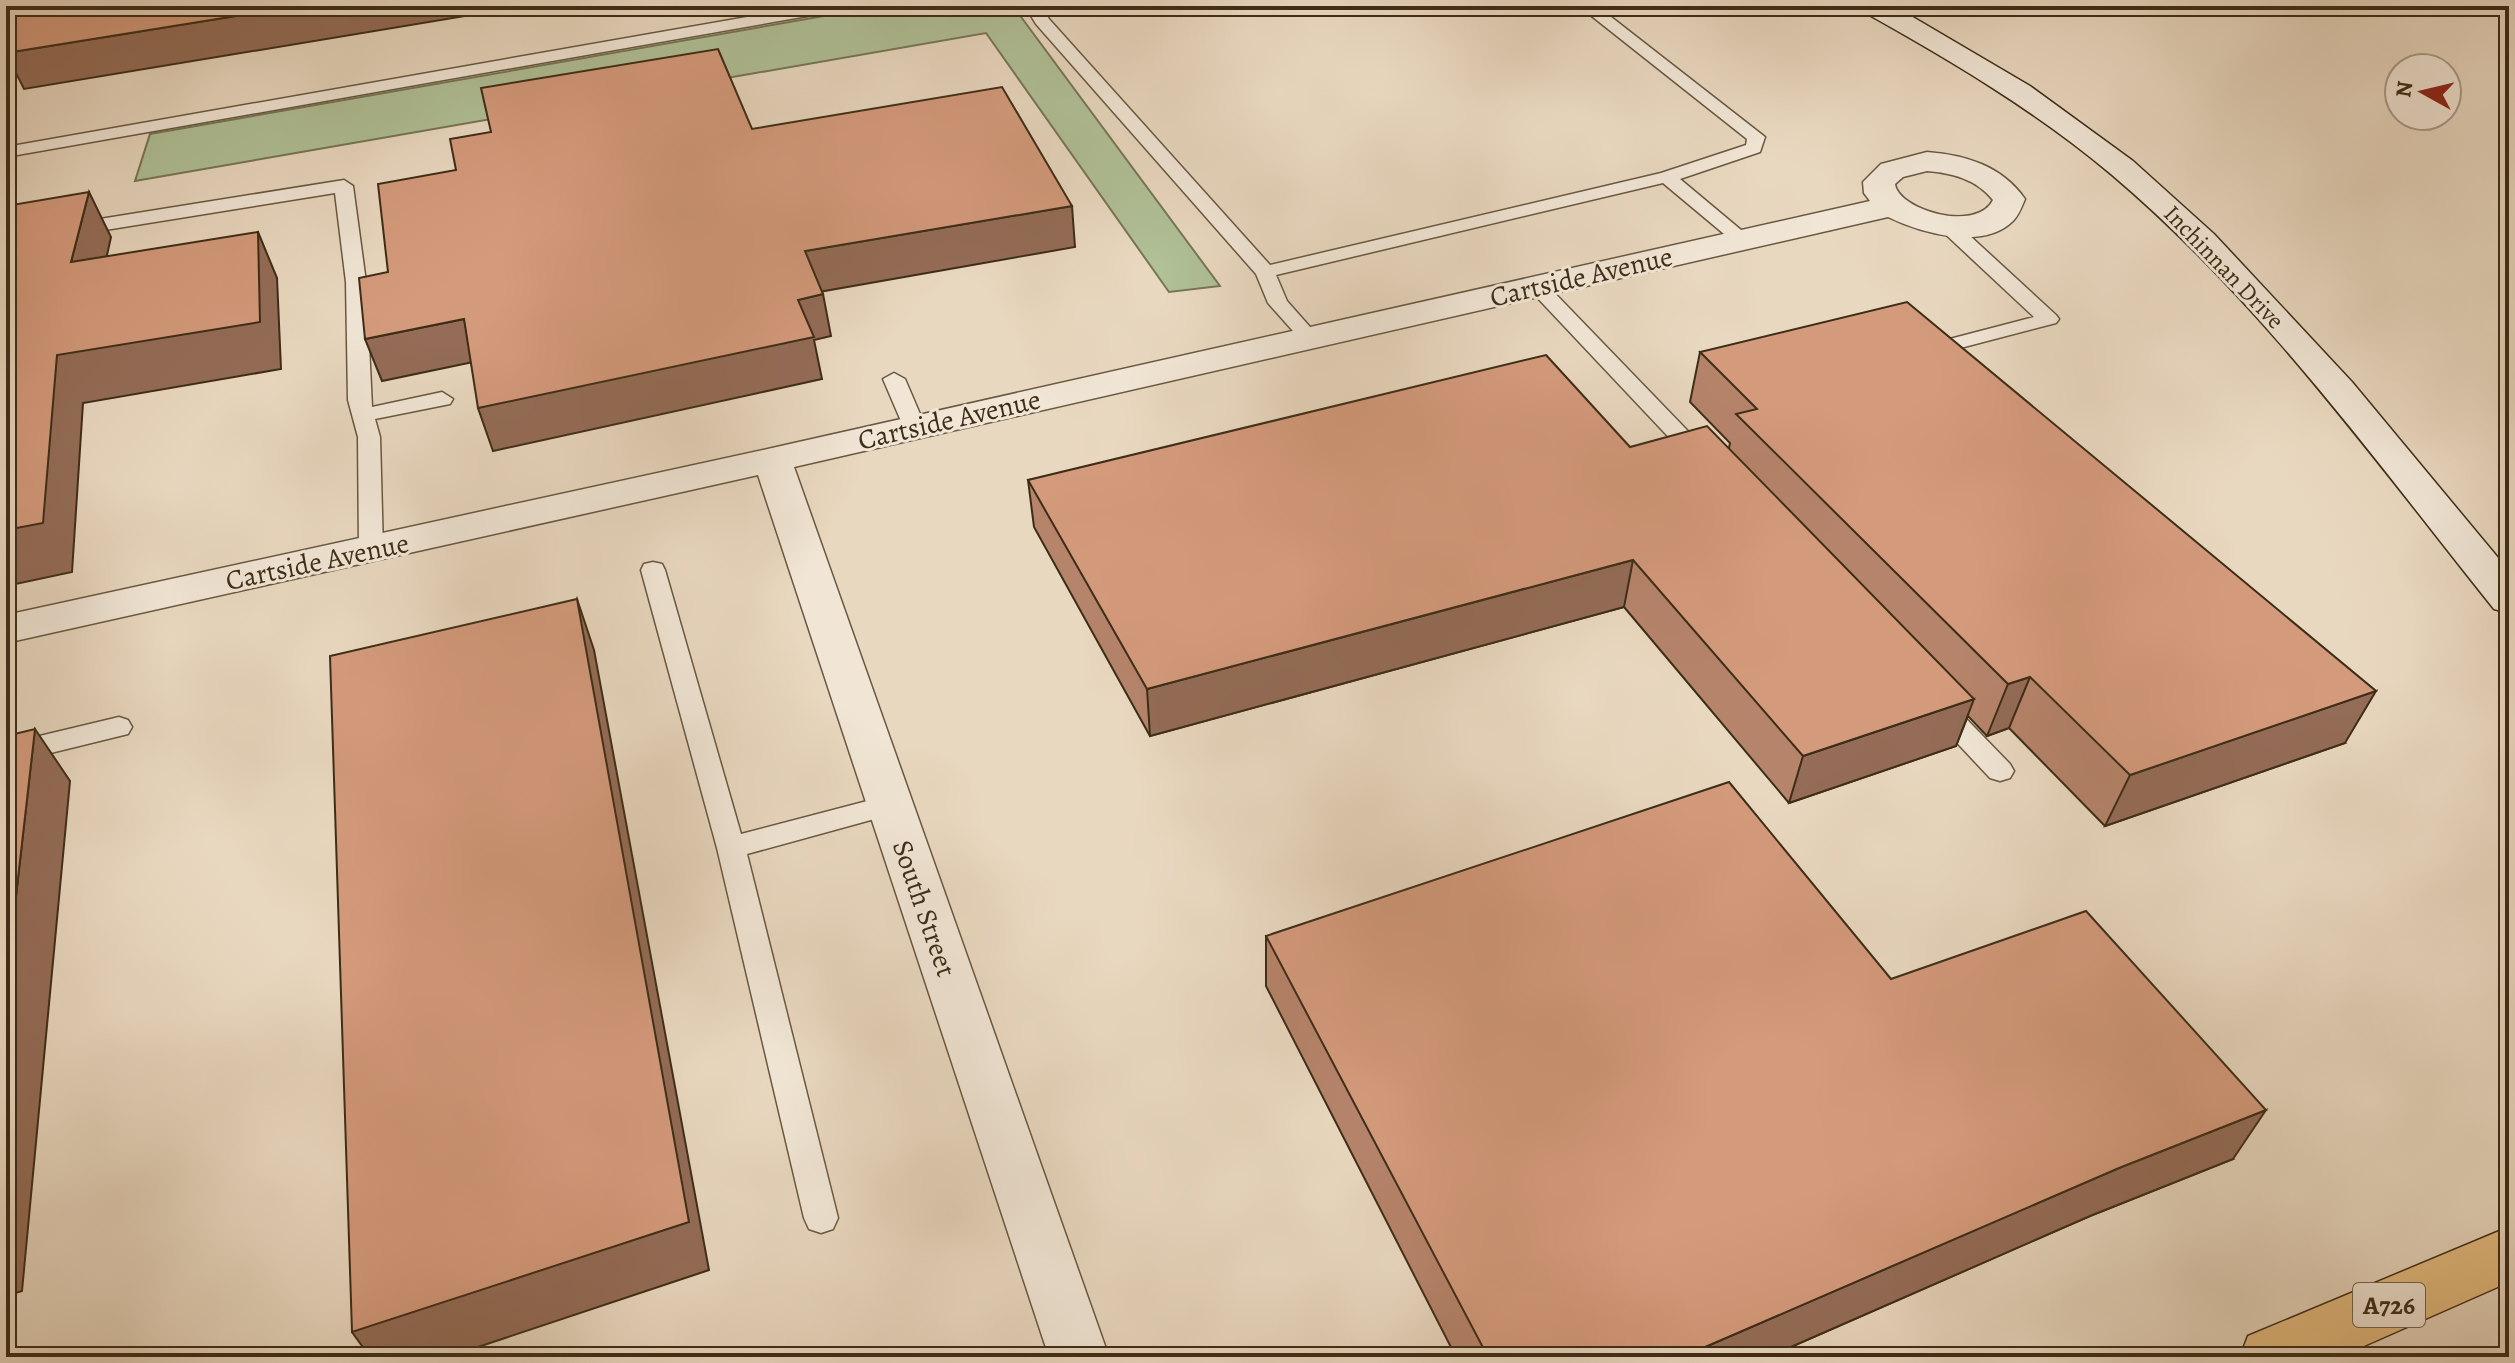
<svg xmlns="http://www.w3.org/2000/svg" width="2515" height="1363" font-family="Alegreya,serif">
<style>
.green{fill:#b0c097;stroke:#767657;stroke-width:2}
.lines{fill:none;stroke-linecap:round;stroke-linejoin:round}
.lane-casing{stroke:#685841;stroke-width:3}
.street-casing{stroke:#685841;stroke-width:3}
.secondary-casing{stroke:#3d2d17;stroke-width:3}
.primary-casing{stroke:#3d2d17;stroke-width:3}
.lane{fill:#f1e6d6;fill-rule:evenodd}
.street{fill:#f1e6d6;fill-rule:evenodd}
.secondary{fill:#f1e6d6;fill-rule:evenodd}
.primary{fill:#e4bc80;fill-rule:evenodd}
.wall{fill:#b6846b;stroke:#3d2d17;stroke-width:2}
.shaded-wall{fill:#946c57;stroke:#3d2d17;stroke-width:2}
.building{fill:#d49a7c;stroke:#3d2d17;stroke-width:2}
.labels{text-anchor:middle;stroke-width:6;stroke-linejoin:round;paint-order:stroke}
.far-street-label{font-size:24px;fill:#3d2d17;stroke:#f1e6d6}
.shield{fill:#f1e6d6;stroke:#736450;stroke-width:2}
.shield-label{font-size:26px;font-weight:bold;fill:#3d2d17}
.street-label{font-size:28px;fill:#3d2d17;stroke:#f1e6d6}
</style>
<rect width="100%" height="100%" fill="#e9d8c0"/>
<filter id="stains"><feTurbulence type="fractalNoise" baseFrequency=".0025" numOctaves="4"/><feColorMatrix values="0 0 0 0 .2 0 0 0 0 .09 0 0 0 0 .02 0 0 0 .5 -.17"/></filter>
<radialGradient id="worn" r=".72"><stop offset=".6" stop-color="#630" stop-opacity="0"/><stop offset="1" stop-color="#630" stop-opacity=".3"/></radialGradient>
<path class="green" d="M 881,6 L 1013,6 L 1220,286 L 1169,292 L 986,33 L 135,181 L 150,134 Z"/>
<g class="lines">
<defs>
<path id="lane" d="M 809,6 L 844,6 L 836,11 L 6,157 L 6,147 Z
M 1025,6 L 1041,6 L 1049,19 L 1270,265 L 1661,173 L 1746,145 L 1747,139 L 1579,6 L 1597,6 L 1765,137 L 1760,152 L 1680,179 L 1753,240 L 1750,244 L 1736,244 L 1663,183 L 1276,275 L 1287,301 L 1318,336 L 1308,342 L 1301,340 L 1268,303 L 1256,274 L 1036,24 Z
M 344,180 L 353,186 L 366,282 L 372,407 L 442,392 L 453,399 L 450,404 L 375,419 L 380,437 L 383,550 L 380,555 L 362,555 L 359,550 L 358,437 L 348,400 L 346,282 L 335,193 L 6,246 L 6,234 Z
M 1949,221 L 1956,223 L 2056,315 L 2059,319 L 2056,323 L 1926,357 L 1919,355 L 1915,351 L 1919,347 L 2034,317 L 1942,231 L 1939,227 L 1942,223 Z
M 1537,280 L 1544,282 L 1710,454 L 1713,459 L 1710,464 L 1694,464 L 1530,290 L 1527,286 Z
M 894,373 L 905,379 L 926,428 L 923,433 L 907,433 L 904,428 L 883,379 Z
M 653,562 L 662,564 L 665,570 L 741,834 L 890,795 L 900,798 L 904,805 L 900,812 L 747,854 L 838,1218 L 833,1229 L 821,1233 L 809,1229 L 804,1218 L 717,848 L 641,570 L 644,564 Z
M 1939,698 L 1948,700 L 2010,764 L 2014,771 L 2010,778 L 2000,781 L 1990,778 L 1930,714 L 1926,707 L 1930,700 Z
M 119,717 L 128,720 L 132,727 L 128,734 L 6,764 L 6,744 Z"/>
<path id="street" d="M 1927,152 C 1966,155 2002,166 2025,199 C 2022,206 2019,215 2013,221 C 1983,251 1921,233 1888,217 L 794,467 L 1109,1357 L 1049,1357 L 758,475 L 6,643 L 6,615 L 772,448 L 1870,201 L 1864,193 L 1863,182 L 1881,164 ZM 1927,171 C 1952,173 1976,179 1993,200 C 1977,233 1898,210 1895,184 L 1903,177 Z"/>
<path id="secondary" d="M 1860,6 L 1894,6 L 2030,86 L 2133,161 L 2214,234 L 2352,382 L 2509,571 L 2509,613 L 2494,609 C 2374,459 2259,299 2111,174 C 2036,111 1950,60 1864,12 Z"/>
<path id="primary" d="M 2509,1227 L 2509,1282 L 2339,1357 L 2240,1357 L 2248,1336 Z"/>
</defs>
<use href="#lane" class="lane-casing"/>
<use href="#street" class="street-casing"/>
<use href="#secondary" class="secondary-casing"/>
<use href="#primary" class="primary-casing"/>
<use href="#lane" class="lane"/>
<use href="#street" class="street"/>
<use href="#secondary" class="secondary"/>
<use href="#primary" class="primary"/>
</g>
<path class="wall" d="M 1700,352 L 2345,743 L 2105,826 L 2009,728 L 1987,736 L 1968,716 L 1956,746 L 1789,803 L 1624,607 L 1150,736 L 1034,527 L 1028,480 L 1630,447 L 1729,448 L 1730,443 L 1690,402 Z
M 1266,936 L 1891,979 L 2233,1159 L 2090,1216 L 1768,1357 L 1456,1357 L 1266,986 Z"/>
<path class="shaded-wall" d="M 298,6 L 525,6 L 24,89 L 6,53 Z
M 89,192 L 111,237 L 95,309 L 71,262 Z
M 1072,206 L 1075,247 L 813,293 L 805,251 Z
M 258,232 L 277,278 L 281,369 L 83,403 L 72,572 L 6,586 L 6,530 L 57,355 Z
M 823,294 L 831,336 L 814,340 L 822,379 L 493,451 L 478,408 L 798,300 Z
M 464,319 L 478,361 L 382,381 L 365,339 Z
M 1633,560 L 1624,607 L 1150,736 L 1147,689 Z
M 577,599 L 594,650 L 709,1270 L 448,1357 L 370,1357 L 352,1332 Z
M 2030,677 L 2009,728 L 1987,736 L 2008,684 Z
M 2376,691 L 2345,743 L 2105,826 L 2130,775 Z
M 1974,699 L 1956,746 L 1789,803 L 1803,756 Z
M 35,729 L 70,781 L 22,1291 L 6,1296 L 6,984 Z
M 2266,1110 L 2233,1159 L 2090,1216 L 1768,1357 L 1682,1357 L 2119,1168 Z"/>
<path class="building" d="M 13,6 L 298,6 L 6,53 Z
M 718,49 L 752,129 L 1002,87 L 1072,206 L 805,251 L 823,294 L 798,300 L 814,337 L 478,408 L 464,319 L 365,339 L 359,278 L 388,272 L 378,184 L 456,170 L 450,139 L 491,132 L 481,88 Z
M 89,192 L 71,262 L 258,232 L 260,322 L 57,355 L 43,523 L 6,530 L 6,206 Z
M 1907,302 L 2376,691 L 2130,775 L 2030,677 L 2008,684 L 1736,414 L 1757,409 L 1700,352 Z
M 1546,355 L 1630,447 L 1707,426 L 1974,699 L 1803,756 L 1633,560 L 1147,689 L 1028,480 Z
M 577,599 L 689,1222 L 352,1332 L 330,656 Z
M 35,729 L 6,984 L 6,736 Z
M 1729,782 L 1891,979 L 2086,911 L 2266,1110 L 2119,1168 L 1682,1357 L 1488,1357 L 1266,936 Z"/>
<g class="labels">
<g class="far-street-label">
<text transform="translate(2224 267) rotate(46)" y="8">Inchinnan Drive</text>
</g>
<rect class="shield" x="2353" y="1283" width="72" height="44" rx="6"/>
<g class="shield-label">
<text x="2389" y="1314">A726</text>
</g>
<g class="street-label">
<text transform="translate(1581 276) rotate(-13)" y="10">Cartside Avenue</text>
<text transform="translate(949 419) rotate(-13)" y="10">Cartside Avenue</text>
<text transform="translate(317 561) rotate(-12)" y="10">Cartside Avenue</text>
<text transform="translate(925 908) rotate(71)" y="10">South Street</text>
</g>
</g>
<rect width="2515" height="1363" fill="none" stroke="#e9d8c0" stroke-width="32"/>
<rect x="8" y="8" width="2499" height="1347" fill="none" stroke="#3d2d17" stroke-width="4"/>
<rect x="16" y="16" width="2483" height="1331" fill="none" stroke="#3d2d17" stroke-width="2"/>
<g transform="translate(2423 92) rotate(278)"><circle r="38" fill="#f1e6d6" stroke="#a99c8a" stroke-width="2"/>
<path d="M0-6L14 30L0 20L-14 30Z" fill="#8f2418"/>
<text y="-12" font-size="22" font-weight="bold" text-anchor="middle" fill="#3d2d17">N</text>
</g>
<rect width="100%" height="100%" filter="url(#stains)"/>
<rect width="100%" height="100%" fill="url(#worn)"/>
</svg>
